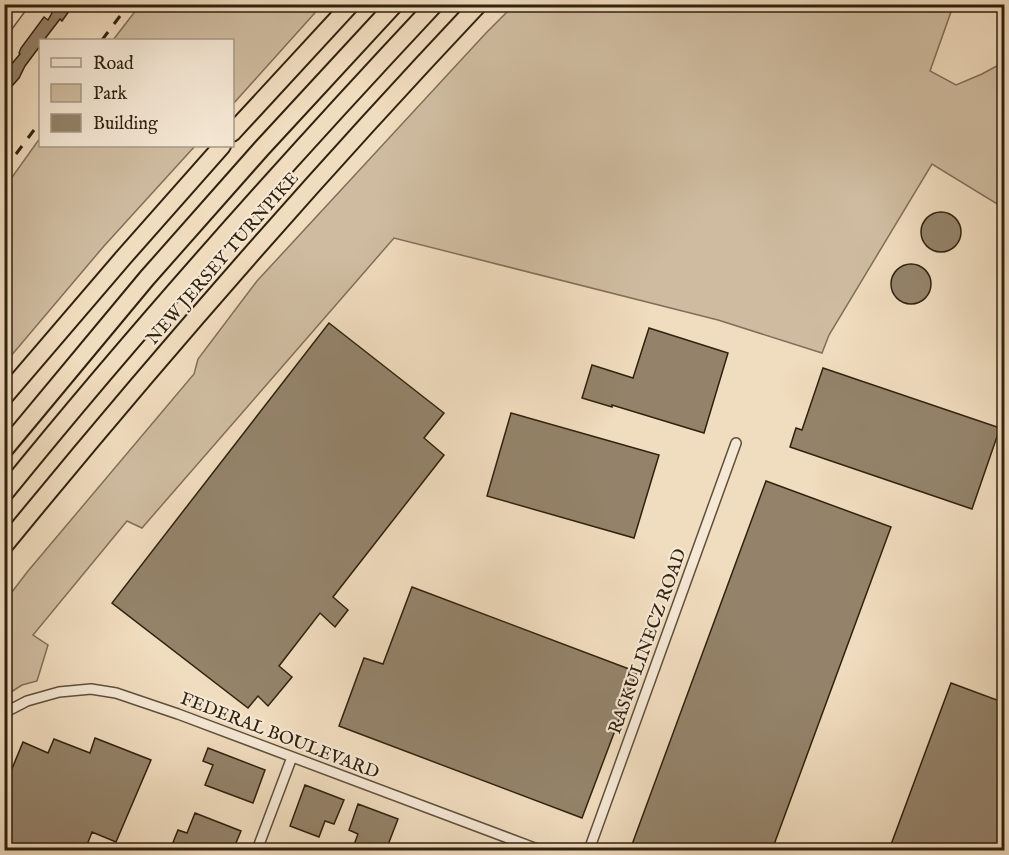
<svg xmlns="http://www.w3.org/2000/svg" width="1009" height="855" font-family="'IM FELL English',serif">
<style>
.green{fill:#cfbca0;stroke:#806f58;stroke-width:1.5}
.building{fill:#94836a;stroke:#30220f;stroke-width:1.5}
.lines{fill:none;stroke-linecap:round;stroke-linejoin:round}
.minor-casing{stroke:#60503b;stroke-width:12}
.motorway-casing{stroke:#30220f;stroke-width:20}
.minor{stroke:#f5e8d5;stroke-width:9}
.motorway{stroke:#f0dcbe;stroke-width:16}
.rail{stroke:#30220f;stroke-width:3;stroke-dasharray:10 10;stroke-linecap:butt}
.labels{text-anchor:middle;stroke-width:4.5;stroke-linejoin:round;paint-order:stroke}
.street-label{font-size:18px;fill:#30220f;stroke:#f5e8d5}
</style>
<rect width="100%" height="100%" fill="#f0dcbe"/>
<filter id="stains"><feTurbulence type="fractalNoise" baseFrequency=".00333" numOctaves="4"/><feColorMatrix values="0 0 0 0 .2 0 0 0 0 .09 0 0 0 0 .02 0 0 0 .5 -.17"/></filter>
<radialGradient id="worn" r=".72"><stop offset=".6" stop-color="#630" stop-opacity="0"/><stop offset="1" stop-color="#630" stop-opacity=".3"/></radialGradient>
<path class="green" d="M 140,5 L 140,4 L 322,5 L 233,104 L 232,40 L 113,40 Z
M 514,5 L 945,5 L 952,9 L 930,71 L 956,85 L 982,74 L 1004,62 L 1004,203 L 1002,207 L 932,164 L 829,335 L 822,353 L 718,320 L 394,238 L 142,528 L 127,521 L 33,635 L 48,645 L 37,681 L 22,685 L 5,696 L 5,601 L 28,571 L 194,374 L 198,359 L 257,281 L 486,33 Z
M 40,138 L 40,146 L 195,146 L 104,246 L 5,363 L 5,187 Z"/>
<path class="building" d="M 57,4 L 74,4 L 62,21 L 60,19 L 44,40 L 40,40 L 40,46 L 25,66 L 19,78 L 4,95 L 4,73 L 20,54 L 19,53 L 21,48 L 44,17 L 48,20 Z
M921 232a20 20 0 1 1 40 0a20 20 0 1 1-40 0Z
M891 284a20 20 0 1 1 40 0a20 20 0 1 1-40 0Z
M 329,323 L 444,413 L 424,438 L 444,455 L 333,597 L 348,610 L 335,627 L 320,613 L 279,666 L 292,677 L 268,706 L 258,696 L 248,708 L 112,603 Z
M 649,328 L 728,353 L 704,433 L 612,405 L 612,407 L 582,398 L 592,365 L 633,378 Z
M 823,368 L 1000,428 L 972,509 L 790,447 L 796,428 L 802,430 Z
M 511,413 L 659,455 L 634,538 L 487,496 Z
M 766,481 L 891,527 L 772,850 L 630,850 Z
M 412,587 L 637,672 L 582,818 L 339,726 L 364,658 L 383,664 Z
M 951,683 L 1005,703 L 1005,850 L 889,850 Z
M 95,738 L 151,760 L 116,842 L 92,832 L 85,850 L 4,850 L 4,788 L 23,742 L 48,753 L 54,739 L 90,753 Z
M 208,748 L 265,770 L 253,803 L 205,785 L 213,765 L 203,761 Z
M 305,785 L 344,800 L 334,824 L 325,821 L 319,837 L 290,826 Z
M 358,804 L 398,819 L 386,850 L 352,850 L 358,834 L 349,830 Z
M 195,813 L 241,831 L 233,850 L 170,850 L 178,830 L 187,833 Z"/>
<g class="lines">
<defs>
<path id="minor" d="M 4,31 L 24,4
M 4,713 L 27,701 L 59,692 L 91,689 L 116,693 L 178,714 L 540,850
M 257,850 L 292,757
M 589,850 L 736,443"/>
<path id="motorway" d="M 232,133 L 351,4
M 4,397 L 123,258 L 222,146
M 4,450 L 147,278 L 262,148 L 395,4
M 4,494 C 141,325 286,163 435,4
M 4,546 C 156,360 314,179 479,4"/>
</defs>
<use href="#minor" class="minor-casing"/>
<use href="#motorway" class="motorway-casing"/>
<use href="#minor" class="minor"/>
<use href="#motorway" class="motorway"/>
<path class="rail" d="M 102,40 L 129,4
M 4,170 L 40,122"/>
</g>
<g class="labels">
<g class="street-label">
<text transform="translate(222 258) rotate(-49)" y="6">NEW JERSEY TURNPIKE</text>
<text transform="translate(647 641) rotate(-70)" y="6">RASKULINECZ ROAD</text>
<text transform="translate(280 735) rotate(21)" y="6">FEDERAL BOULEVARD</text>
</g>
</g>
<rect width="1009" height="855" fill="none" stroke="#f0dcbe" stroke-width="24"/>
<rect x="6" y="6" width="997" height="843" fill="none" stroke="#30220f" stroke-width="3"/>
<rect x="12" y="12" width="985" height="831" fill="none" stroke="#30220f" stroke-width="1.5"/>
<rect x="39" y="39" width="195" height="108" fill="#f5e8d5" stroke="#a69986" stroke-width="1.5"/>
<rect x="51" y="58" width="30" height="9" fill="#f5e8d5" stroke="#a69986" stroke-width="1.5"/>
<text x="93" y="69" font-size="18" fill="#30220f">Road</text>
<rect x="51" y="84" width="30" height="18" fill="#cfbca0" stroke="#a69986" stroke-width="1.5"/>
<text x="93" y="99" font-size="18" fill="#30220f">Park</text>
<rect x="51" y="114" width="30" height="18" fill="#94836a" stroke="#a69986" stroke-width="1.5"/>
<text x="93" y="129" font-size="18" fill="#30220f">Building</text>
<rect width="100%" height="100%" filter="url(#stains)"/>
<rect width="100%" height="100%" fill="url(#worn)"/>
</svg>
